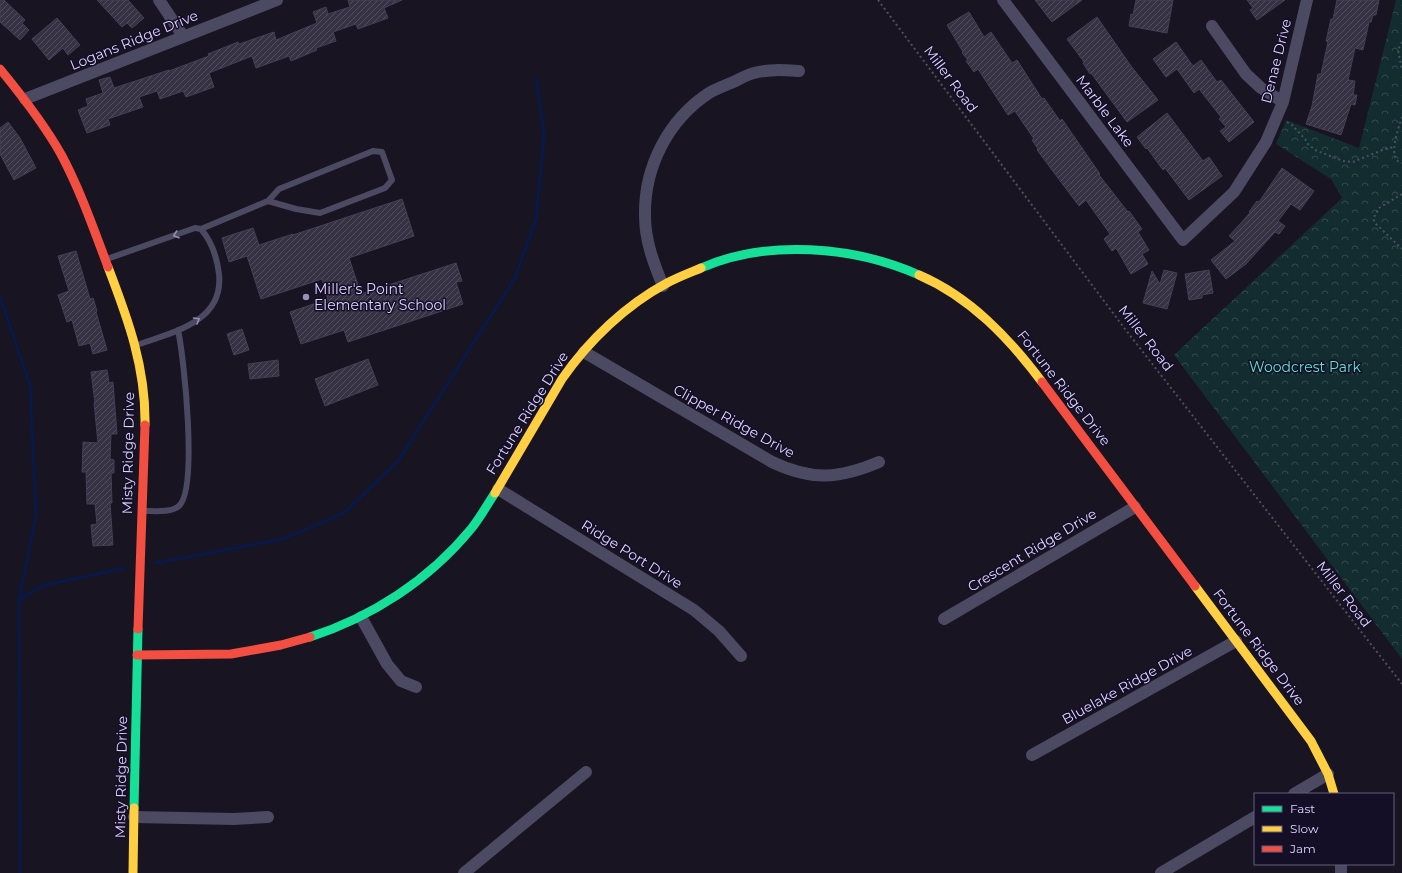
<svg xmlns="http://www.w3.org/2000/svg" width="1402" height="873" font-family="Montserrat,sans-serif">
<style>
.park{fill:url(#park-crowns)}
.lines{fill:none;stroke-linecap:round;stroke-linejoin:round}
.stream{stroke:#091943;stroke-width:3.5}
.building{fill:url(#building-hatch);stroke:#453f56}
.path{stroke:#475362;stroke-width:2;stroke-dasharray:2 3;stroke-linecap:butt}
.lane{stroke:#4c4962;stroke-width:6}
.street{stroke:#4c4962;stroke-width:12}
.fast{stroke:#16e098;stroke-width:9}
.slow{stroke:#ffcf43;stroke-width:9}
.jam{stroke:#f24e42;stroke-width:9}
.oneway{stroke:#948fb0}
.poi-dot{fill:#9891b1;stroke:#150e27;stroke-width:1.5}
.labels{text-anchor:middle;stroke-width:3;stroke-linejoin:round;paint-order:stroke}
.street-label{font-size:14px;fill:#ddd5ff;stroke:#150e27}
.poi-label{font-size:14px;fill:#ddd5ff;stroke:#150e27;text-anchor:start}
.park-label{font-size:14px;fill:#5be5ce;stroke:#150e27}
</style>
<defs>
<pattern id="park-crowns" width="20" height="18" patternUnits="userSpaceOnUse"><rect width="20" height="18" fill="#122c2f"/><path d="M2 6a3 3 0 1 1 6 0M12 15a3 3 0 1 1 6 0" fill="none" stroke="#344a4e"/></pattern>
<pattern id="building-hatch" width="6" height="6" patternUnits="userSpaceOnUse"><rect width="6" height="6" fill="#363244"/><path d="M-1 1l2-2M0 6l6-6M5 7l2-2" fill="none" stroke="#534f60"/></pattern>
</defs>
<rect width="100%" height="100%" fill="#181421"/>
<path class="park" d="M 1396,0 L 1402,0 L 1402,659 L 1174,355 L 1342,198 L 1331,179 L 1276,144 L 1286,120 L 1359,148 Z"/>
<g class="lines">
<path class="stream" d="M 0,297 L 30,385 L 36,515 L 19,600 L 20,873
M 156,563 L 283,539 L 344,513 L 398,461 L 515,278 L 536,219 L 544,133 L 536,78
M 19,600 L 42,586 L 124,568"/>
</g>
<path class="building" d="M 0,0 L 4,0 L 25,20 L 22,23 L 29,30 L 20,40 L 0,22 Z
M 97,0 L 128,0 L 144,18 L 132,28 L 127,23 L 122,27 Z
M 348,0 L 402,0 L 384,8 L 388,18 L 358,29 L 356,24 L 333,32 L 336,41 L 316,48 L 317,50 L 291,61 L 289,56 L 256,68 L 252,56 L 209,73 L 214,87 L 186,97 L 183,91 L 160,99 L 157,91 L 139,97 L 143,107 L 108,119 L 110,125 L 87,133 L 78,110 L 88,106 L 86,99 L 103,93 L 99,80 L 110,77 L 114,88 L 169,70 L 169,71 L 209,56 L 208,54 L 238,42 L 239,44 L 274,32 L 276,40 L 317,23 L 313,12 L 326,7 L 328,14 L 350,7 Z
M 1035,0 L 1082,0 L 1052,22 Z
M 1136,0 L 1173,0 L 1167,33 L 1129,26 L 1131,14 L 1133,15 Z
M 1247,0 L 1285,0 L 1257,20 L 1250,10 L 1253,8 Z
M 1337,0 L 1379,0 L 1376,15 L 1373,15 L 1371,22 L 1369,22 L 1363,50 L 1355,48 L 1348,80 L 1355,81 L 1353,95 L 1357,95 L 1355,105 L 1351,104 L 1341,135 L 1306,124 L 1312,106 L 1318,74 L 1321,74 L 1328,42 L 1326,41 L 1331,19 L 1333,19 Z
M 969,12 L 984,37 L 991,32 L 1012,63 L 1017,60 L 1042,99 L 1044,98 L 1060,121 L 1062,119 L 1100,174 L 1099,175 L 1128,212 L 1129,211 L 1142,229 L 1138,232 L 1149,250 L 1142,254 L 1148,264 L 1131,274 L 1116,248 L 1112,251 L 1104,239 L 1110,234 L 1086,200 L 1079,206 L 1037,150 L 1038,149 L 1032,140 L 1034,139 L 1015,111 L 1008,115 L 978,69 L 974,72 L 966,61 L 968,60 L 962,53 L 963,52 L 947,25 Z
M 1097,17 L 1131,66 L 1158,100 L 1127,122 L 1091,73 L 1090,74 L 1083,63 L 1084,62 L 1067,39 Z
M 57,18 L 80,45 L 68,55 L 63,48 L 49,60 L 32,39 Z
M 1176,42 L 1193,66 L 1201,60 L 1217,82 L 1221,80 L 1254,122 L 1229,142 L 1220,131 L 1226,127 L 1219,119 L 1221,117 L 1199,89 L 1194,93 L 1177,69 L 1166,77 L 1153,59 Z
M 1167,113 L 1203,161 L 1209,157 L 1222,176 L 1189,200 L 1165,168 L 1163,170 L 1147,148 L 1146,149 L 1137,137 Z
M 8,122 L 20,138 L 36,168 L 14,180 L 0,154 L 0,128 Z
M 1282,168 L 1314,191 L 1300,210 L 1291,204 L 1278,221 L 1285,226 L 1279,234 L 1275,232 L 1246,264 L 1226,279 L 1211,260 L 1235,241 L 1229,236 L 1250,213 L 1249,212 L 1257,201 L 1259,202 Z
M 402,199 L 414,236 L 349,258 L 361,294 L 456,263 L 462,281 L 456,282 L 463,304 L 348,342 L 344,330 L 301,344 L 290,312 L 328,299 L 322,279 L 261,299 L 247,256 L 229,262 L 222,238 L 253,228 L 259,245 L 293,234 L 293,235 Z
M 76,251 L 90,299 L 93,298 L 97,311 L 96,312 L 107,350 L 93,354 L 90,343 L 79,346 L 72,320 L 67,322 L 58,295 L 69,291 L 58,256 Z
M 1164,270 L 1177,273 L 1167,309 L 1143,303 L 1152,271 L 1160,284 Z
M 1209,270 L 1213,293 L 1202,295 L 1202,298 L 1189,300 L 1185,274 Z
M 242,329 L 249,350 L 234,355 L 227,334 Z
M 368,359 L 378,385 L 325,406 L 315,379 Z
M 278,360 L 279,376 L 250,379 L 248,364 Z
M 107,370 L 109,383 L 113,382 L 117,434 L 111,434 L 110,459 L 114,460 L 114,473 L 111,473 L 112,503 L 110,503 L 113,545 L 93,546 L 91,525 L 97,524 L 95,504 L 87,504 L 86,472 L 82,472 L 83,442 L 98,443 L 94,403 L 95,403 L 91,372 Z"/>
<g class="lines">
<path class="path" d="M 878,0 L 1125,329 L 1402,684
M 1402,42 L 1398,50 L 1402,70
M 1402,117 C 1399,127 1386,160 1402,163
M 1287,122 L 1292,125 L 1305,139 L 1308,144 L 1315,150 L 1343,161 L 1353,162 L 1385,149 L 1394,147
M 1402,194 L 1379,208 L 1373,219 L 1376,224 L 1402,249"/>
<path class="lane" d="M 201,229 L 268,201 L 296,209 L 320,213 L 385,188 L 392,180 L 382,152 L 373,151 L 279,189 L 268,201
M 107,259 L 195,228 L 201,229 C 212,242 217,257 219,274 C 224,322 173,332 137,345
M 144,511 C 154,511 171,513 179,506 C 198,488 184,357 178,330"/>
<path class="street" d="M 159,0 L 183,36
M 1003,0 L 1183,240 L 1234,192 L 1266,142 L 1283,102 L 1307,0
M 1212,26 L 1246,74 L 1261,88 L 1283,102
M 25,99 L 277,0
M 663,286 C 654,264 645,241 645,216 C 644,167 668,120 709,93 C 716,89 724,86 731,83 C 738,80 746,75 754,73 C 769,69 783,70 799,71
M 584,352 L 772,462 C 812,481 839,479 879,462
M 498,489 L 694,610 L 719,631 L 741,656
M 361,617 L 387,664 L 401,681 L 416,687
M 944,619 L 1135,507
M 1032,755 L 1236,641
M 1294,794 L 1328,774
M 134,817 L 234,819 L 268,817
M 1341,864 L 1341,873
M 464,873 L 586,772
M 1161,873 L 1255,817"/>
<path class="fast" d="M 701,268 C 767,239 854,246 919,275
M 310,637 C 372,617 429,580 471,529 C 480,518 487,505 495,493
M 134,808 L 138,629"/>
<path class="slow" d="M 108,267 C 128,319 146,368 145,425
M 919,275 C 970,297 1009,338 1042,382
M 495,493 L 562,379 C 589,340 626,305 667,283 C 678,277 689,273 701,268
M 1195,586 L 1311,741 L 1328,774 L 1334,794
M 133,873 L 134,808"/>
<path class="jam" d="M 0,69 C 23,97 45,125 62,156 C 81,192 94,230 108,267
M 1042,382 L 1195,586
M 138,629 L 145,425
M 137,655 L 231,654 L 281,645 L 310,637"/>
</g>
<defs><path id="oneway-chevron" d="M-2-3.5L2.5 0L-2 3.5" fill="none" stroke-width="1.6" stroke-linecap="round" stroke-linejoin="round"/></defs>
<g class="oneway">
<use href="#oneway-chevron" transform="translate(176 235) rotate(161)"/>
<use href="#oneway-chevron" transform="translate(197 320) rotate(-30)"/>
</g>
<circle class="poi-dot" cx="306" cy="297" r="4"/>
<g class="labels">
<g class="street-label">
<text transform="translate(134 40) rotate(-22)" y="5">Logans Ridge Drive</text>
<text transform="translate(1276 61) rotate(-76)" y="5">Denae Drive</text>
<text transform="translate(951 79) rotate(53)" y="5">Miller Road</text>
<text transform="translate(1105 111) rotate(53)" y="5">Marble Lake</text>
<text transform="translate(1146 338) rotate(52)" y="5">Miller Road</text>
<text transform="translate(1064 388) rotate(52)" y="5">Fortune Ridge Drive</text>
<text transform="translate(527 413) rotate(-58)" y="5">Fortune Ridge Drive</text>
<text transform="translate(734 421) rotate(29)" y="5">Clipper Ridge Drive</text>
<text transform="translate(128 453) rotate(-89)" y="5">Misty Ridge Drive</text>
<text transform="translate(1032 550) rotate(-31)" y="5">Crescent Ridge Drive</text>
<text transform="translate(632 554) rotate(32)" y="5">Ridge Port Drive</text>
<text transform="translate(1344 594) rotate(52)" y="5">Miller Road</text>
<text transform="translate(1259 647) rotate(53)" y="5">Fortune Ridge Drive</text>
<text transform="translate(1127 685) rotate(-29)" y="5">Bluelake Ridge Drive</text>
<text transform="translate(121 777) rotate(-89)" y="5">Misty Ridge Drive</text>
</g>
<g class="poi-label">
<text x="314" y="294">Miller's Point<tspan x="314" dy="16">Elementary School</tspan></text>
</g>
<g class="park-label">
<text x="1305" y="372">Woodcrest Park</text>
</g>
</g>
<rect x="1254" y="793" width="140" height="72" fill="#150e27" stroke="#655e7d"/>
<rect x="1262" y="806" width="20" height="6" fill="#16e098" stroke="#655e7d"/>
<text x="1290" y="813" font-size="12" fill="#ddd5ff">Fast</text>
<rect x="1262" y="826" width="20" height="6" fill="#ffcf43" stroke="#655e7d"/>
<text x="1290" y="833" font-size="12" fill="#ddd5ff">Slow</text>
<rect x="1262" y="846" width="20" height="6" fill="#f24e42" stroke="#655e7d"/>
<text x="1290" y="853" font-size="12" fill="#ddd5ff">Jam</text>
</svg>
